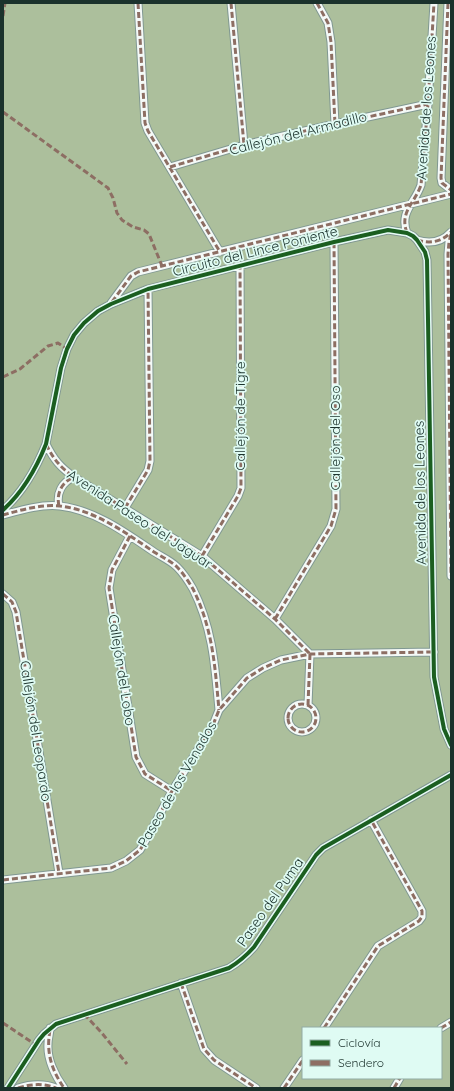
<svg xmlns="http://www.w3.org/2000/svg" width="454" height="1091" font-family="Quicksand,sans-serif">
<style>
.green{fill:#acbf9c;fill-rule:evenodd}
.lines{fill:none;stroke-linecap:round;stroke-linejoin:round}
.minor-casing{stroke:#809892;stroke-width:9}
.minor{stroke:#f4f9f7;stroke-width:7}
.quiet{stroke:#8d6e63;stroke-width:3;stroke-dasharray:6 3;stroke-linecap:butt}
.cycleway-casing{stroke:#dffbf3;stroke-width:6}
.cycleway{stroke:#1b5e20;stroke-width:4}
.labels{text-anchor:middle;stroke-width:3.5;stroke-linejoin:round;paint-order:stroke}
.street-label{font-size:14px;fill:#1b322c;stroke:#dffbf3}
</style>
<rect width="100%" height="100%" fill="#b5d4cb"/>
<path class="green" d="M 3,3 L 451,3 L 451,1088 L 3,1088 ZM 303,1028 L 441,1028 L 441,1078 L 303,1078 Z"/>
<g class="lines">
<defs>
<path id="minor" d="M 138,3 L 145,123 L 148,131 L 220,252
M 231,3 L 244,145
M 317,3 L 328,23 L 331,42 L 335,124
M 448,3 L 441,178 L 442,183 L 451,190
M 170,167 L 244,145 L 335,124 L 428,104
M 407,233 C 399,212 415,203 421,185 L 428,104 L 434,3
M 451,234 L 449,242 L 448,254 L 451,576
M 417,240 C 430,244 442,242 451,232
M 111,303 L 131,276 L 138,272 L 451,194
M 46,444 C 54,460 60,467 74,477 L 202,556 L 275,619 L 310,654
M 59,506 C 56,493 62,482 74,477
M 125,508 L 148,470 L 150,461 L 148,289
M 3,510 C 23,492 36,469 46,444 L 61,368 L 67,349 L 74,335 L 84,323 L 98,311 L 111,304 L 148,289 L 334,242 L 388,230 L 407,233 L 413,236 L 417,240 L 425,252 L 427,260 L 434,677 L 444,729 L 451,745
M 3,515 C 21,510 41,504 60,506 C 95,510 126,533 154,552 C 162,557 171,561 177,567 C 183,573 189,582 193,589 C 213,629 215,667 219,710
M 130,536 L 112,570 L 109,588 L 136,757 L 145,774 L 172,791
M 202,556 L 238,496 L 241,488 L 240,266
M 3,594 L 12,602 L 16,612 L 59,873
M 275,619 L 331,526 L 336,509 L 334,242
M288 718a14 14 0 1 1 28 0a14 14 0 1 1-28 0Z
M 308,705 L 310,654
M 3,880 L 111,868 L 126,861 L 140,850 L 147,838 L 172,791 L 213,725 L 219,710 L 247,678 L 263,668 L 281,660 L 310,654 L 434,652
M 181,983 L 204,1049 L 214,1060 L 256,1088
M 50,1028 C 50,1033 48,1038 48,1044 C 47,1059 55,1076 64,1088
M 324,1028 L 378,946 L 419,921 L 422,917 L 422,911 L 371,820
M 441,1028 L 451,1022
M 8,1088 L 39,1040 L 44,1034 L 56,1024 L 229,968 C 239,962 246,956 254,947 L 316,855 L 323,848 L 451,775
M 18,1088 C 31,1084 43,1083 56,1088
M 284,1088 L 303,1060
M 394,1088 L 400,1078"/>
</defs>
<use href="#minor" class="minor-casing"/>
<use href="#minor" class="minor"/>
<path class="quiet" d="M 138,3 L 145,123 L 148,131 L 220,252
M 231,3 L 244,145
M 317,3 L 328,23 L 331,42 L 335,124
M 448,3 L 441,178 L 442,183 L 451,190
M 3,16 L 5,3
M 3,112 L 108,188 L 113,198 L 117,213 L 122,220 L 133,227 L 144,230 L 149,234 L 162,266
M 170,167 L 244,145 L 335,124 L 428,104
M 407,233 C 399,212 415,203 421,185 L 428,104 L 434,3
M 451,234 L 449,242 L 448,254 L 451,576
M 417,240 C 430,244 442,242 451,232
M 112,302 L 131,276 L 138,272 L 451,194
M 3,377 L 20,369 L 48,346 L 58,343 L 67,349
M 46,444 C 54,460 60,467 74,477 L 202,556 L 275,619 L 310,654
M 59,506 C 56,493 62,482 74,477
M 125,508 L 148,470 L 150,461 L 148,289
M 3,515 C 21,510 41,504 60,506 C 95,510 126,533 154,552 C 162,557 171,561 177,567 C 183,573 189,582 193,589 C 213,629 215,667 219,710
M 130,536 L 112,570 L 109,588 L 136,757 L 145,774 L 172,791
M 202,556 L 238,496 L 241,488 L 240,266
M 3,594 L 12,602 L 16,612 L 59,873
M 275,619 L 331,526 L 336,509 L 334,242
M288 718a14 14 0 1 1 28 0a14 14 0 1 1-28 0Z
M 308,705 L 310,654
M 3,880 L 111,868 L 126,861 L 140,850 L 147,838 L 172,791 L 213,725 L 219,710 L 247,678 L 263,668 L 281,660 L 310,654 L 434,652
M 181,983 L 204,1049 L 214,1060 L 256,1088
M 84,1014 L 101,1032 L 127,1064
M 3,1023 L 36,1045 L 38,1045
M 324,1028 L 378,946 L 419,921 L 422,917 L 422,911 L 371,820
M 441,1028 L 451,1022
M 50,1030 C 46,1052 51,1069 64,1088
M 18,1088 C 31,1084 43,1083 56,1088
M 284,1088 L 303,1060
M 394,1088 L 400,1078"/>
<defs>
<path id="cycleway" d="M 3,510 C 23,492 36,469 46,444 L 61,368 L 67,349 L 74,335 L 84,323 L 98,311 L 111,304 L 148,289 L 334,242 L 388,230 L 407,233 L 413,236 L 417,240 L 425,252 L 427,260 L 434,677 L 444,729 L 451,745
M 8,1088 L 39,1040 L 44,1034 L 56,1024 L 229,968 C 239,962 246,956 254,947 L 316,855 L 323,848 L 451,775"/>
</defs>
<use href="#cycleway" class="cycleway-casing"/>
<use href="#cycleway" class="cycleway"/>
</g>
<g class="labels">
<g class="street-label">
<text transform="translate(426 108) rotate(-86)" y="5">Avenida de los Leones</text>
<text transform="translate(298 133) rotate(-14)" y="5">Callejón del Armadillo</text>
<text transform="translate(255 251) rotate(-14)" y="5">Circuito del Lince Poniente</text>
<text transform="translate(240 416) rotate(-90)" y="5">Callejón de Tigre</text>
<text transform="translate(335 438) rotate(-90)" y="5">Callejón del Oso</text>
<text transform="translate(420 493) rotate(-91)" y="5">Avenida de los Leones</text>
<text transform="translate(140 519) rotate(33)" y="5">Avenida Paseo del Jaguar</text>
<text transform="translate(122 670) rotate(81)" y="5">Callejón del Lobo</text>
<text transform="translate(36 731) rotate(81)" y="5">Callejón del Leopardo</text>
<text transform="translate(177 784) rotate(-60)" y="5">Paseo de los Venados</text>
<text transform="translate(270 902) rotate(-55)" y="5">Paseo del Puma</text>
</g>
</g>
<rect width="454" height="1091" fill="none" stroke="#1b322c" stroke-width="8"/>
<rect x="302" y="1027" width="140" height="52" fill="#dffbf3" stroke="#91aba3"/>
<rect x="310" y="1040" width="20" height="6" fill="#1b5e20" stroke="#91aba3"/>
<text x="338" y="1047" font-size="12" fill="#1b322c">Ciclovía</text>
<rect x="310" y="1060" width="20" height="6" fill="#8d6e63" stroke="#91aba3"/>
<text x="338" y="1067" font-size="12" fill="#1b322c">Sendero</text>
</svg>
